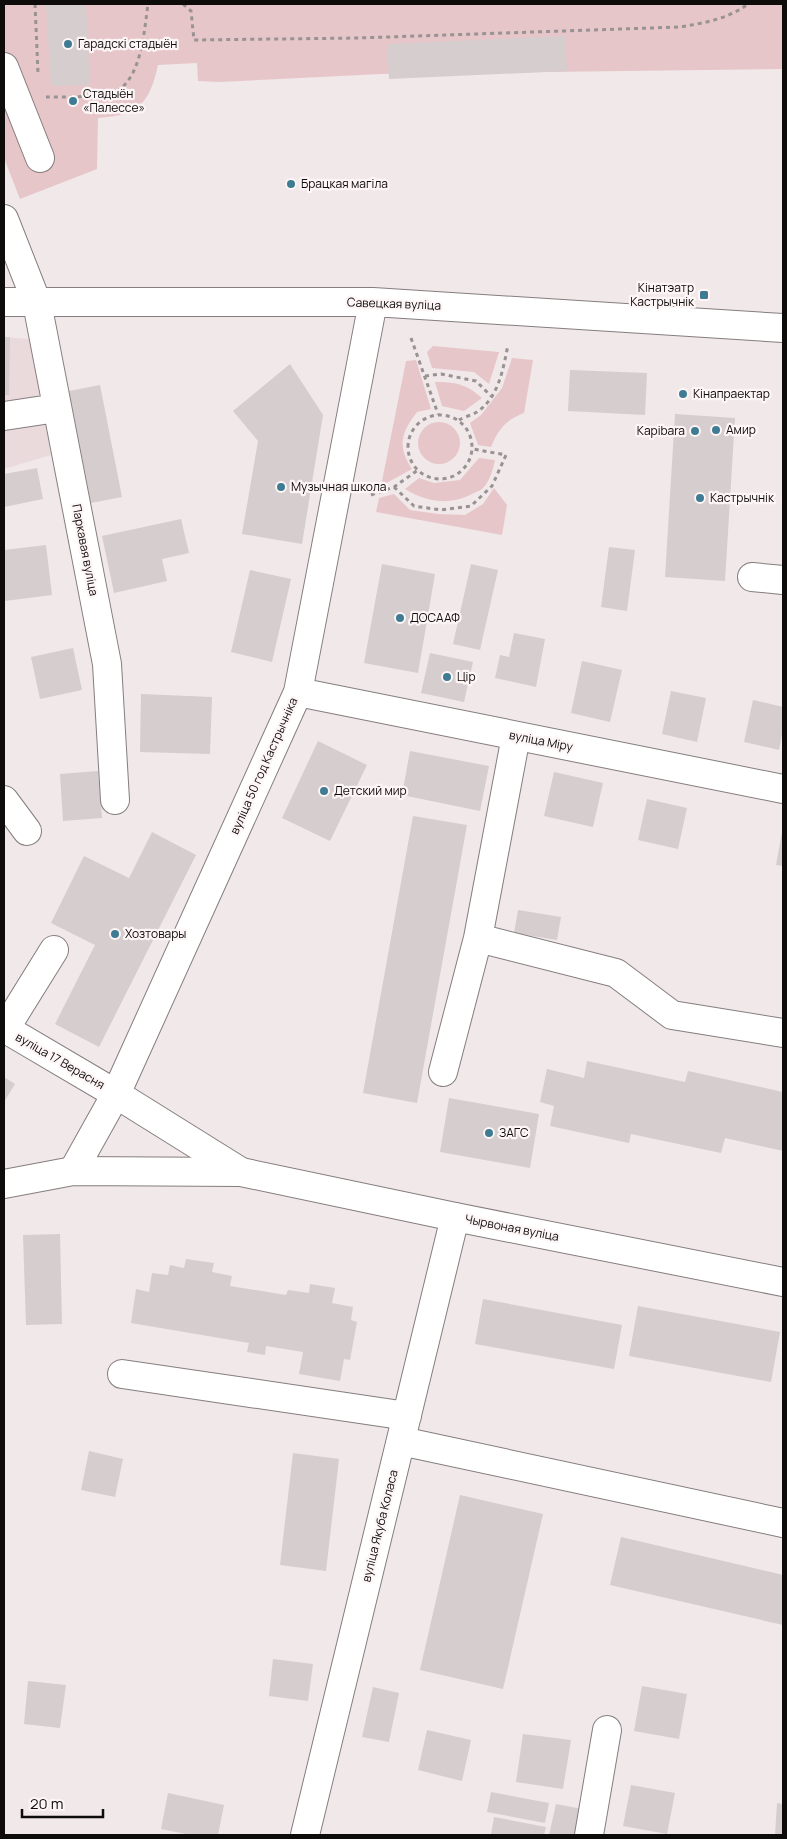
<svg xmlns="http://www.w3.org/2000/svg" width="787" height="1839" font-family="Manrope,sans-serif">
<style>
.built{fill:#ebdadc}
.green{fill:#e7c6ca}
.building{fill:#d5cdce}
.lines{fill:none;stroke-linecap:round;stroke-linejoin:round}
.minor-casing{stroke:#857d7e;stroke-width:30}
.major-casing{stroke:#857d7e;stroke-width:30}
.path{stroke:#989292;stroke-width:3;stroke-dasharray:4 4;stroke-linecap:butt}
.minor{stroke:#fff;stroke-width:28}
.major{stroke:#fff;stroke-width:28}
.poi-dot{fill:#3f7b92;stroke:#fef6f6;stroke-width:2}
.labels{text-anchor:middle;stroke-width:4.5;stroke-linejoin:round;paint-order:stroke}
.poi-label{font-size:12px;fill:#0e0b0b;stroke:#fef6f6;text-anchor:start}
.street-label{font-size:12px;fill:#0e0b0b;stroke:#fef6f6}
</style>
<rect width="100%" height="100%" fill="#f1e8e9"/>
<path class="built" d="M 4,337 L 30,339 L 51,455 L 4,469 Z"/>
<path class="green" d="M 4,4 L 783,4 L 783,69 L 381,74 L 220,82 L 198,81 L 197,63 L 158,65 C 149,105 138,115 98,118 L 97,169 L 20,199 L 4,158 Z
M 433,346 L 499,352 L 489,384 L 474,372 L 432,368 L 427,352 Z
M 512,358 L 533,360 L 524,413 C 504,421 499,429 491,447 L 478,445 L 470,423 L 481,415 L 502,388 Z
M 416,360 L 431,409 L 417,412 C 401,433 397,446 412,469 L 381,486 L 406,361 Z
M 435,382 C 456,382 466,384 482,398 L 464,411 L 442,406 Z
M418 443a21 21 0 1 1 42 0a21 21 0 1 1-42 0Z
M 479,458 L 495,460 C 493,469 490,482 482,489 C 480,491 475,492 472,494 C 448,506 427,502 405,489 L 419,478 L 434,483 L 460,480 Z
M 494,488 L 507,505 L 502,535 L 376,512 L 379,498 L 394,494 L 410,510 L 438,514 L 465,515 L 483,504 Z"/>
<path class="building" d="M 46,4 L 86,4 L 90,85 L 51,86 Z
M 565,36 L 567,71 L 389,79 L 387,44 Z
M 4,337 L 10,337 L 9,395 L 4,395 Z
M 290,364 L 323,415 L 302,544 L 242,534 L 258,441 L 233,411 Z
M 570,370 L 647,373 L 645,415 L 568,411 Z
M 100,385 L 122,497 L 91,503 L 69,391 Z
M 675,414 L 735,418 L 725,581 L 665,577 Z
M 37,468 L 43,499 L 4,507 L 4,474 Z
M 181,519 L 189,553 L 162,559 L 167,581 L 114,593 L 102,536 Z
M 46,545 L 52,595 L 5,601 L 4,550 Z
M 609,547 L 635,550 L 627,611 L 601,607 Z
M 382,564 L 435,574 L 418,673 L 364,663 Z
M 471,564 L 498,570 L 480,650 L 453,644 Z
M 250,570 L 291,579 L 272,662 L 231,652 Z
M 514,633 L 545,639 L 536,687 L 495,678 L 500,655 L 509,657 Z
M 73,648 L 82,690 L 40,699 L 31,657 Z
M 430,653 L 473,662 L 464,702 L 421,693 Z
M 582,661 L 622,670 L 610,722 L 571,713 Z
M 671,691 L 706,698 L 697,742 L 662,734 Z
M 141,694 L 212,697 L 210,754 L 140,752 Z
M 753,700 L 783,707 L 783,729 L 779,750 L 744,742 Z
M 318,741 L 367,765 L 330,841 L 282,818 Z
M 410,751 L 489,766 L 480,811 L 402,795 Z
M 98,771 L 102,818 L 63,821 L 60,774 Z
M 554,772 L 603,783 L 593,827 L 544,816 Z
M 647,799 L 687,808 L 678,849 L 638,840 Z
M 413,816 L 467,825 L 417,1103 L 363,1093 Z
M 152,832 L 196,855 L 99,1047 L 55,1024 L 95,945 L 51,923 L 84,856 L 129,878 Z
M 782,832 L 783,832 L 783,866 L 776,865 Z
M 518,910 L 561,917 L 557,940 L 514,933 Z
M 587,1061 L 685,1082 L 688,1071 L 783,1092 L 783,1151 L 725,1138 L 721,1153 L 631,1134 L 629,1143 L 550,1126 L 554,1106 L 540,1102 L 547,1069 L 584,1078 Z
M 4,1077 L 15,1084 L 4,1102 Z
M 449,1098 L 539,1114 L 530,1168 L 440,1152 Z
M 60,1234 L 62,1324 L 26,1325 L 23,1235 Z
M 186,1259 L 214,1263 L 212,1272 L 232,1276 L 230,1286 L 286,1295 L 288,1290 L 309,1293 L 310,1284 L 335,1288 L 332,1303 L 353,1307 L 351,1320 L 357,1322 L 350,1360 L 344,1359 L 340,1381 L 299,1374 L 303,1352 L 266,1346 L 265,1355 L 247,1352 L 249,1343 L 131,1323 L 136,1289 L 149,1292 L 152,1273 L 168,1275 L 170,1265 L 184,1268 Z
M 483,1299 L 622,1325 L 614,1369 L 475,1344 Z
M 638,1306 L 780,1332 L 771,1382 L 629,1356 Z
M 89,1451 L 123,1459 L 115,1497 L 81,1490 Z
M 293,1453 L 339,1459 L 326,1571 L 280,1565 Z
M 460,1495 L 543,1514 L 503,1689 L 420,1670 Z
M 621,1537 L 783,1575 L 783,1625 L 610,1585 Z
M 273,1659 L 313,1664 L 308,1701 L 269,1696 Z
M 28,1681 L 66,1685 L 60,1728 L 24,1724 Z
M 642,1686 L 687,1694 L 679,1739 L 634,1731 Z
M 373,1687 L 399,1693 L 389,1742 L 362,1737 Z
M 427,1730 L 471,1740 L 462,1781 L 418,1770 Z
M 523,1734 L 571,1740 L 563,1789 L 516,1782 Z
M 631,1785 L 675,1793 L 667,1834 L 623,1826 Z
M 491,1792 L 549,1803 L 545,1823 L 487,1812 Z
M 168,1793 L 224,1805 L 218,1835 L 191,1835 L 161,1829 Z
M 777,1803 L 783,1804 L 783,1835 L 775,1835 Z
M 556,1804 L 582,1809 L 576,1835 L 549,1835 Z
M 494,1817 L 546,1827 L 544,1835 L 491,1835 Z"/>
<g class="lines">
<defs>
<path id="minor" d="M 4,67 L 40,158
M 4,219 L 37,303 L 107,664 L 115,800
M 4,302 L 373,302 L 783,328
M 4,416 L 57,408
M 752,577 L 783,580
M 298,692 L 783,789
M 516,736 L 478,938 L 616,973 L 672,1015 L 783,1033
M 4,800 L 27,831
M 4,1028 L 116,1094 L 241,1172
M 5,1029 L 54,950
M 443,1072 L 478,938
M 73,1171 L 116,1094 L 298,692 L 373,302
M 122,1374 L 407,1416
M 401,1441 L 783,1523
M 305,1835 L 455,1217
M 589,1835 L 607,1730"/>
<path id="major" d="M 4,1184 L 73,1171 L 241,1172 L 455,1217 L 783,1282"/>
</defs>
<use href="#minor" class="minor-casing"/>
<use href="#major" class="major-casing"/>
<path class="path" d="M 35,4 L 38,73
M 183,4 L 191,11 L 194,40 L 358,38 L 680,27 C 704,23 728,19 748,4
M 46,97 C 58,97 103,97 112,94 C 142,81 144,31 148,4
M 411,338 L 438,414
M 425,376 L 441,374 L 476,381 L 491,396
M408 447a32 32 0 1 1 64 0a32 32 0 1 1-64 0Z
M 459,420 C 464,417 472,415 477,412 C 499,397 503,369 508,345
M 394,487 L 414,506 L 441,510 L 471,506 L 492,486 L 506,455 L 473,449
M 371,495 L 394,487 L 418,470"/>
<use href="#minor" class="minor"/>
<use href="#major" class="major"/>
</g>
<g class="poi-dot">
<circle cx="68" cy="44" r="5"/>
<circle cx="73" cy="101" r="5"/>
<circle cx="291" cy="184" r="5"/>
<rect x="699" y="290" width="10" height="10" rx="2.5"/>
<circle cx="683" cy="394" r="5"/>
<circle cx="716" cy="430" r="5"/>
<circle cx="695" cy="431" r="5"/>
<circle cx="281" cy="487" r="5"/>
<circle cx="700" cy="498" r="5"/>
<circle cx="400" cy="618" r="5"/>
<circle cx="447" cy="677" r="5"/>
<circle cx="324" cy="791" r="5"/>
<circle cx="115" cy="934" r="5"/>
<circle cx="489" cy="1133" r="5"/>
</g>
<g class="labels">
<g class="poi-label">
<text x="78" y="48">Гарадскі стадыён</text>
<text x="83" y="98">Стадыён<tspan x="83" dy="14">«Палессе»</tspan></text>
<text x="301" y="188">Брацкая магіла</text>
<text x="694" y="292" text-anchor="end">Кінатэатр<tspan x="694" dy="14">Кастрычнік</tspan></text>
<text x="693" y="398">Кінапраектар</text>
<text x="726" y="434">Амир</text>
<text x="685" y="435" text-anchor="end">Kapibara</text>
<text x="291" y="491">Музычная школа</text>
<text x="710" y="502">Кастрычнік</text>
<text x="410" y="622">ДОСААФ</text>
<text x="457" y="681">Цір</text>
<text x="334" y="795">Детский мир</text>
<text x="125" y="938">Хозтовары</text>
<text x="499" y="1137">ЗАГС</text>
</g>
<g class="street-label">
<text transform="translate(394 304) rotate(2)" y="4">Савецкая вуліца</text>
<text transform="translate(85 550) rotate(79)" y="4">Паркавая вуліца</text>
<text transform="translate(541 741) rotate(11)" y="4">вуліца Міру</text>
<text transform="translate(264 766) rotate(-66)" y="4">вуліца 50 год Кастрычніка</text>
<text transform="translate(60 1061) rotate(30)" y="4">вуліца 17 Верасня</text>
<text transform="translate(512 1228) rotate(11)" y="4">Чырвоная вуліца</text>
<text transform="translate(380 1526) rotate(-76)" y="4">вуліца Якуба Коласа</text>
</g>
</g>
<rect width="787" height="1839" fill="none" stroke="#0e0b0b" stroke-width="10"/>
<path d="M22 1809v8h81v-8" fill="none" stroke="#0e0b0b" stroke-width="2.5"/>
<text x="30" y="1809" font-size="15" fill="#0e0b0b" stroke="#fef6f6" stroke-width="4" paint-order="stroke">20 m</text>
</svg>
